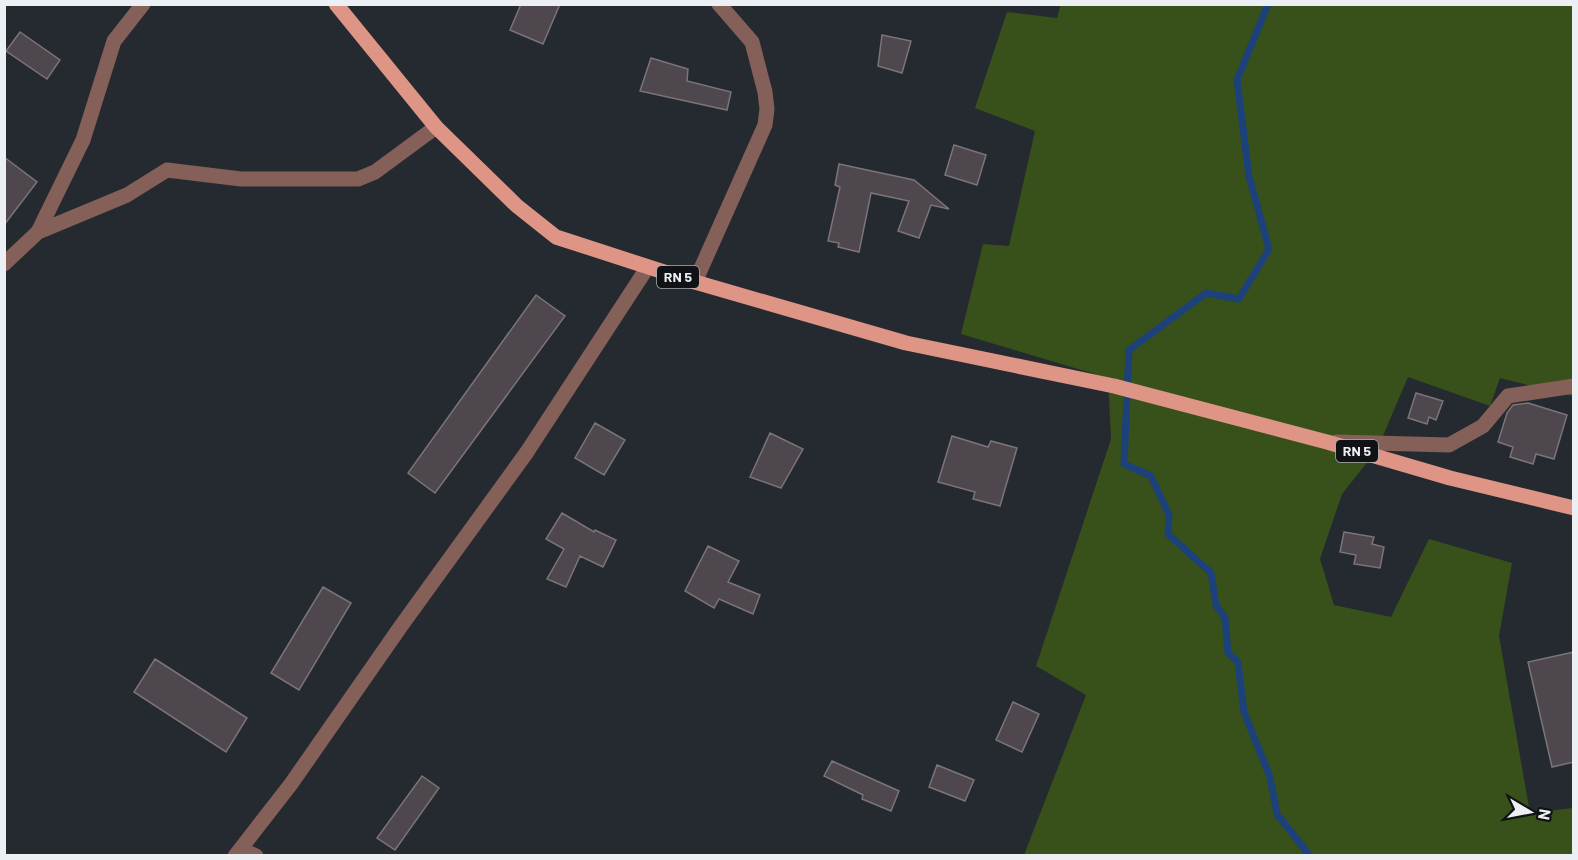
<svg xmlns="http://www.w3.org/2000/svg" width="1578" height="860" font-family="Barlow,sans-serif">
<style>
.green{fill:#38501a}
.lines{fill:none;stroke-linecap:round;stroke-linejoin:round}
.stream{stroke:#1c417b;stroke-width:7}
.building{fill:#4e474d;stroke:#7b747a;stroke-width:1.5}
.minor{stroke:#846058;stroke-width:15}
.major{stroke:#de9585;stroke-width:15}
.labels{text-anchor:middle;stroke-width:5;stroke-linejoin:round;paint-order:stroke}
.shield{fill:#101215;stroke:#aaadb0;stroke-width:1.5}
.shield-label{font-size:14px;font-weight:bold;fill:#eceff3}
</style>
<rect width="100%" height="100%" fill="#242a2f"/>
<path class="green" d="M 1061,4 L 1573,5 L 1573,396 L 1500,378 L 1490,406 L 1408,377 L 1377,450 L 1342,494 L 1320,559 L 1334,605 L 1391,617 L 1429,539 L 1512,563 L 1499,636 L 1530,813 L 1573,808 L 1573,855 L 1024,855 L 1086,695 L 1036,666 L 1111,439 L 1108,378 L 961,334 L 983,244 L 1009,246 L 1035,131 L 975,108 L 1007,12 L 1057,18 Z"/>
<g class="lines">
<path class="stream" d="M 1268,4 L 1237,80 L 1249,176 L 1269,249 L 1239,299 L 1206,293 L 1129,350 L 1124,464 L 1151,476 L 1169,515 L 1168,534 L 1211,573 L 1216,605 L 1225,618 L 1228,653 L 1238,662 L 1244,712 L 1270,777 L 1277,814 L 1310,856"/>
</g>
<path class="building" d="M 521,4 L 560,4 L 543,44 L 510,30 Z
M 20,32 L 60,60 L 47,79 L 6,51 Z
M 882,35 L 911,41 L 902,73 L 878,66 Z
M 651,58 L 688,69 L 687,81 L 731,92 L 727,110 L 640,91 Z
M 954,145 L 986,155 L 977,185 L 945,175 Z
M 4,157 L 37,182 L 4,225 Z
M 839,164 L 914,180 L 949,209 L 931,205 L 919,238 L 898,231 L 909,201 L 871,193 L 859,252 L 838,247 L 839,243 L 828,241 L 840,187 L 835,185 Z
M 536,295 L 565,316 L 435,493 L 408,473 Z
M 1416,393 L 1443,401 L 1436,420 L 1429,417 L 1427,424 L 1408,418 Z
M 1528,403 L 1567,415 L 1554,459 L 1536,454 L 1533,464 L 1510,457 L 1513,447 L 1498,442 L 1507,413 L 1513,405 Z
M 595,423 L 625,440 L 604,475 L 575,458 Z
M 770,433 L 803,449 L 781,488 L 750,477 Z
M 952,436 L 988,447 L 991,441 L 1017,448 L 1000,506 L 973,499 L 975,492 L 938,482 Z
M 562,513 L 594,532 L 595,530 L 616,540 L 603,567 L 580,556 L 566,587 L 547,579 L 564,549 L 546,539 Z
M 1344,532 L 1374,537 L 1372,544 L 1384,547 L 1380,568 L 1354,564 L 1356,555 L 1340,552 Z
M 708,546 L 739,561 L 728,582 L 760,595 L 753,614 L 719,599 L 714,608 L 685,591 Z
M 323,587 L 351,603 L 299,690 L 271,673 Z
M 1574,652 L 1574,762 L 1552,767 L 1528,662 Z
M 155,659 L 247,718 L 226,752 L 134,692 Z
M 1013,702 L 1039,714 L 1022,752 L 996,740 Z
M 832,761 L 899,791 L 891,811 L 862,799 L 863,795 L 824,776 Z
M 937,765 L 974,780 L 965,801 L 929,787 Z
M 422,776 L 439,788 L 395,850 L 377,838 Z"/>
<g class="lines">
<path class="minor" d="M 38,232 L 127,195 L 167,170 L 241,179 L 358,179 L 375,172 L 436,127
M 4,264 L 38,232 L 83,140 L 114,41 L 143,4
M 695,282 L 765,125 L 767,109 L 765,92 L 752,42 L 719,4
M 1336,442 L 1449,445 L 1483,426 L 1508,396 L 1574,386
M 241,849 L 256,856
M 235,856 L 291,784 L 401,626 L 527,452 L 647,268"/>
<path class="major" d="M 336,4 L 436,127 L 517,206 L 556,237 L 695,282 L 906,343 L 1114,386 L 1327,442 L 1450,478 L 1574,508"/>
</g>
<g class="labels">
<g class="shield">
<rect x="657" y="266" width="42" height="22" rx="4.5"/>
<rect x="1336" y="440" width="42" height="22" rx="4.5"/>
</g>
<g class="shield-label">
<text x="678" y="282">RN 5</text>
<text x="1357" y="456">RN 5</text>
</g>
</g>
<rect width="1578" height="860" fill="none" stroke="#eceff3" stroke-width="12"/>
<g transform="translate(1530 812) rotate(100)" stroke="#101215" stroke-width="4.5" paint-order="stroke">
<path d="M0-4.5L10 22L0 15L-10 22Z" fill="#eceff3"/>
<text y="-9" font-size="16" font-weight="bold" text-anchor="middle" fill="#eceff3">N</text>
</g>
</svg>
